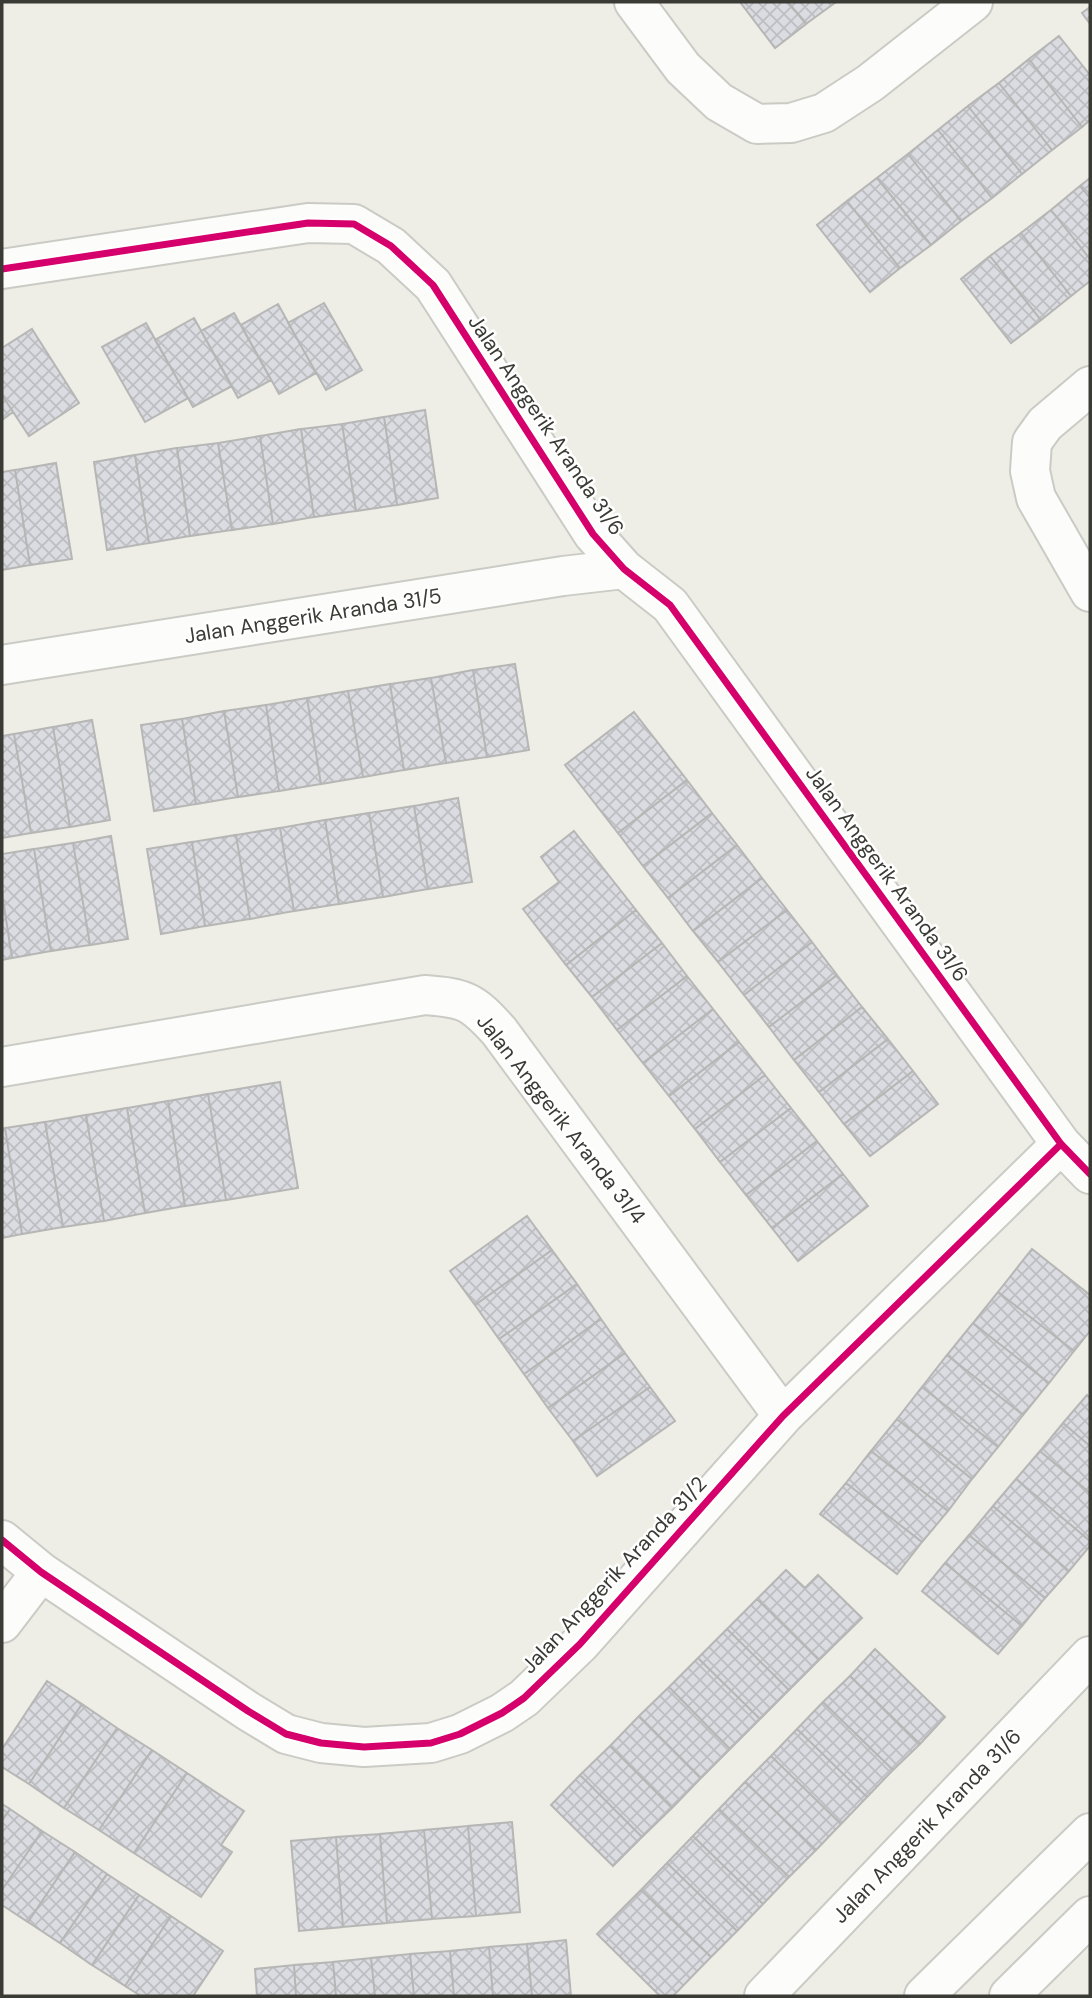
<svg xmlns="http://www.w3.org/2000/svg" width="1092" height="1998" font-family="'DM Sans',sans-serif">
<style>
.building{fill:url(#building-cross-hatch);stroke:#b6b6b5;stroke-width:2}
.lines{fill:none;stroke-linecap:round;stroke-linejoin:round}
.minor-casing{stroke:#cbcbc5;stroke-width:42}
.major-casing{stroke:#cbcbc5;stroke-width:42}
.minor{stroke:#fcfcfb;stroke-width:38}
.major{stroke:#fcfcfb;stroke-width:38}
.cycleway-casing{stroke:#fff;stroke-width:11}
.cycleway{stroke:#d6006c;stroke-width:7}
.labels{text-anchor:middle;stroke-width:5;stroke-linejoin:round;paint-order:stroke}
.street-label{font-size:21px;fill:#3b3b35;stroke:#fff}
</style>
<defs>
<pattern id="building-cross-hatch" width="8" height="8" patternUnits="userSpaceOnUse" patternTransform="scale(1.75)"><rect width="8" height="8" fill="#dadce1"/><path d="M0 0l8 8M0 8l8-8" fill="none" stroke="#bcbec2"/></pattern>
</defs>
<rect width="100%" height="100%" fill="#eeede6"/>
<path class="building" d="M 740,2 L 788,2 L 806,24 L 775,48 Z
M 788,2 L 836,2 L 806,24 Z
M 1090,7 L 1090,24 L 1082,13 Z
M 1059,36 L 1090,75 L 1090,120 L 1082,127 L 1029,59 Z
M 1029,59 L 1082,127 L 1052,150 L 999,83 Z
M 999,83 L 1052,150 L 1022,174 L 968,106 Z
M 968,106 L 1022,174 L 992,198 L 938,130 Z
M 938,130 L 992,198 L 961,221 L 908,154 Z
M 908,154 L 961,221 L 931,245 L 877,178 Z
M 877,178 L 931,245 L 900,268 L 847,201 Z
M 1090,178 L 1090,198 L 1080,186 Z
M 1080,186 L 1090,198 L 1090,259 L 1051,210 Z
M 847,201 L 900,268 L 870,292 L 817,225 Z
M 1051,210 L 1090,259 L 1090,281 L 1071,296 L 1021,233 Z
M 1021,233 L 1071,296 L 1041,320 L 990,256 Z
M 990,256 L 1041,320 L 1011,343 L 961,279 Z
M 324,303 L 362,370 L 326,390 L 288,323 Z
M 278,304 L 316,373 L 279,394 L 241,325 Z
M 234,313 L 271,380 L 238,398 L 201,331 Z
M 194,318 L 232,386 L 193,407 L 155,340 Z
M 146,323 L 188,398 L 145,422 L 102,347 Z
M 32,329 L 79,403 L 29,436 L 2,395 L 2,348 Z
M 2,395 L 13,412 L 2,420 Z
M 425,410 L 438,498 L 397,505 L 384,417 Z
M 384,417 L 397,505 L 356,511 L 342,424 Z
M 342,424 L 356,511 L 314,517 L 301,429 Z
M 301,429 L 314,517 L 273,524 L 260,436 Z
M 260,436 L 273,524 L 232,530 L 218,443 Z
M 218,443 L 232,530 L 190,536 L 177,448 Z
M 177,448 L 190,536 L 149,543 L 135,455 Z
M 135,455 L 149,543 L 107,550 L 94,462 Z
M 56,463 L 72,559 L 30,565 L 15,470 Z
M 15,470 L 30,565 L 2,570 L 2,472 Z
M 515,664 L 529,750 L 487,757 L 473,670 Z
M 473,670 L 487,757 L 446,763 L 431,678 Z
M 431,678 L 446,763 L 404,770 L 390,684 Z
M 390,684 L 404,770 L 363,777 L 348,691 Z
M 348,691 L 363,777 L 321,784 L 307,698 Z
M 307,698 L 321,784 L 279,791 L 266,705 Z
M 266,705 L 279,791 L 238,797 L 224,711 Z
M 224,711 L 238,797 L 196,804 L 182,719 Z
M 634,712 L 687,780 L 618,833 L 565,765 Z
M 182,719 L 196,804 L 154,811 L 141,725 Z
M 92,720 L 110,820 L 70,827 L 53,727 Z
M 53,727 L 70,827 L 31,833 L 14,734 Z
M 14,734 L 31,833 L 2,838 L 2,736 Z
M 687,780 L 712,813 L 643,866 L 618,833 Z
M 458,798 L 472,882 L 428,889 L 414,806 Z
M 414,806 L 428,889 L 383,897 L 369,813 Z
M 369,813 L 383,897 L 339,904 L 325,820 Z
M 712,813 L 737,845 L 668,898 L 643,866 Z
M 325,820 L 339,904 L 294,911 L 280,828 Z
M 280,828 L 294,911 L 250,919 L 236,835 Z
M 574,831 L 636,910 L 566,965 L 523,909 L 559,882 L 541,857 Z
M 236,835 L 250,919 L 205,926 L 192,842 Z
M 111,836 L 128,939 L 90,945 L 73,843 Z
M 192,842 L 205,926 L 161,934 L 147,849 Z
M 73,843 L 90,945 L 51,951 L 34,849 Z
M 737,845 L 762,878 L 693,931 L 668,898 Z
M 34,849 L 51,951 L 12,958 L 2,893 L 2,854 Z
M 762,878 L 787,910 L 718,962 L 693,931 Z
M 2,893 L 12,958 L 2,960 Z
M 636,910 L 662,943 L 592,997 L 566,965 Z
M 787,910 L 812,942 L 744,995 L 718,962 Z
M 812,942 L 837,975 L 769,1027 L 744,995 Z
M 662,943 L 687,976 L 617,1030 L 592,997 Z
M 837,975 L 862,1007 L 794,1060 L 769,1027 Z
M 687,976 L 713,1009 L 643,1063 L 617,1030 Z
M 862,1007 L 888,1039 L 819,1092 L 794,1060 Z
M 713,1009 L 739,1042 L 669,1096 L 643,1063 Z
M 888,1039 L 913,1071 L 844,1124 L 819,1092 Z
M 739,1042 L 765,1075 L 695,1129 L 669,1096 Z
M 913,1071 L 938,1104 L 870,1156 L 844,1124 Z
M 765,1075 L 791,1108 L 720,1162 L 695,1129 Z
M 280,1082 L 298,1188 L 226,1200 L 208,1094 Z
M 208,1094 L 226,1200 L 185,1206 L 168,1101 Z
M 168,1101 L 185,1206 L 145,1213 L 127,1108 Z
M 127,1108 L 145,1213 L 104,1221 L 86,1115 Z
M 791,1108 L 817,1141 L 746,1195 L 720,1162 Z
M 86,1115 L 104,1221 L 63,1227 L 45,1122 Z
M 45,1122 L 63,1227 L 22,1234 L 5,1128 Z
M 5,1128 L 22,1234 L 2,1238 L 2,1129 Z
M 817,1141 L 843,1174 L 772,1228 L 746,1195 Z
M 843,1174 L 868,1206 L 798,1261 L 772,1228 Z
M 527,1216 L 552,1250 L 475,1305 L 450,1271 Z
M 1032,1249 L 1090,1295 L 1090,1331 L 1074,1351 L 998,1292 Z
M 552,1250 L 577,1284 L 499,1339 L 475,1305 Z
M 577,1284 L 601,1319 L 524,1374 L 499,1339 Z
M 998,1292 L 1074,1351 L 1049,1383 L 973,1323 Z
M 601,1319 L 625,1353 L 548,1408 L 524,1374 Z
M 973,1323 L 1049,1383 L 1023,1415 L 947,1355 Z
M 625,1353 L 650,1387 L 573,1441 L 548,1408 Z
M 947,1355 L 1023,1415 L 998,1447 L 922,1387 Z
M 650,1387 L 675,1421 L 597,1476 L 573,1441 Z
M 922,1387 L 998,1447 L 972,1479 L 897,1419 Z
M 1087,1395 L 1090,1398 L 1090,1446 L 1063,1423 Z
M 897,1419 L 972,1479 L 948,1511 L 871,1451 Z
M 1063,1423 L 1090,1446 L 1090,1493 L 1040,1451 Z
M 871,1451 L 948,1511 L 922,1542 L 846,1483 Z
M 1040,1451 L 1090,1493 L 1090,1541 L 1016,1479 Z
M 1016,1479 L 1090,1541 L 1090,1546 L 1069,1571 L 993,1506 Z
M 846,1483 L 922,1542 L 897,1574 L 820,1514 Z
M 993,1506 L 1069,1571 L 1045,1598 L 969,1535 Z
M 969,1535 L 1045,1598 L 1022,1626 L 945,1563 Z
M 945,1563 L 1022,1626 L 998,1654 L 922,1591 Z
M 786,1570 L 805,1588 L 818,1575 L 862,1618 L 819,1660 L 757,1599 Z
M 757,1599 L 819,1660 L 789,1690 L 727,1629 Z
M 727,1629 L 789,1690 L 760,1719 L 698,1658 Z
M 875,1649 L 945,1717 L 920,1744 L 850,1676 Z
M 698,1658 L 760,1719 L 730,1749 L 669,1687 Z
M 850,1676 L 920,1744 L 893,1770 L 823,1702 Z
M 47,1681 L 82,1704 L 29,1784 L 2,1767 L 2,1749 Z
M 669,1687 L 730,1749 L 701,1778 L 639,1716 Z
M 823,1702 L 893,1770 L 867,1797 L 797,1729 Z
M 82,1704 L 117,1728 L 64,1808 L 29,1784 Z
M 639,1716 L 701,1778 L 672,1808 L 610,1746 Z
M 117,1728 L 152,1750 L 99,1830 L 64,1808 Z
M 797,1729 L 867,1797 L 841,1824 L 771,1756 Z
M 610,1746 L 672,1808 L 642,1837 L 580,1775 Z
M 152,1750 L 187,1773 L 134,1853 L 99,1830 Z
M 771,1756 L 841,1824 L 816,1850 L 745,1782 Z
M 187,1773 L 244,1811 L 221,1845 L 232,1852 L 201,1897 L 134,1853 Z
M 580,1775 L 642,1837 L 613,1866 L 551,1805 Z
M 745,1782 L 816,1850 L 789,1877 L 719,1809 Z
M 2,1804 L 10,1809 L 2,1821 Z
M 10,1809 L 42,1831 L 2,1890 L 2,1821 Z
M 719,1809 L 789,1877 L 763,1904 L 693,1836 Z
M 512,1822 L 520,1912 L 476,1916 L 468,1826 Z
M 468,1826 L 476,1916 L 432,1919 L 424,1830 Z
M 424,1830 L 432,1919 L 387,1923 L 380,1834 Z
M 42,1831 L 75,1852 L 28,1922 L 2,1905 L 2,1890 Z
M 380,1834 L 387,1923 L 343,1927 L 336,1837 Z
M 693,1836 L 763,1904 L 737,1931 L 667,1863 Z
M 336,1837 L 343,1927 L 299,1931 L 291,1841 Z
M 75,1852 L 107,1874 L 60,1943 L 28,1922 Z
M 667,1863 L 737,1931 L 711,1957 L 641,1890 Z
M 107,1874 L 139,1895 L 92,1965 L 60,1943 Z
M 641,1890 L 711,1957 L 673,1996 L 660,1996 L 597,1934 Z
M 139,1895 L 171,1916 L 125,1986 L 92,1965 Z
M 171,1916 L 223,1951 L 193,1996 L 141,1996 L 125,1986 Z
M 566,1940 L 571,1996 L 532,1996 L 527,1944 Z
M 527,1944 L 532,1996 L 493,1996 L 489,1947 Z
M 489,1947 L 493,1996 L 454,1996 L 450,1951 Z
M 450,1951 L 454,1996 L 414,1996 L 410,1954 Z
M 410,1954 L 414,1996 L 375,1996 L 371,1958 Z
M 371,1958 L 375,1996 L 336,1996 L 333,1962 Z
M 333,1962 L 336,1996 L 296,1996 L 294,1965 Z
M 294,1965 L 296,1996 L 257,1996 L 255,1969 Z"/>
<g class="lines">
<defs>
<path id="minor" d="M 634,2 L 683,68 L 719,102 L 757,124 L 791,123 L 824,113 L 870,83 L 973,2
M 2,269 L 308,223 L 354,224 L 391,246 L 433,285 L 593,534 L 624,569 L 670,605 L 1061,1144 L 1090,1174
M 1090,386 L 1045,424 L 1032,442 L 1030,471 L 1036,498 L 1090,592
M 2,665 L 563,576 L 624,569
M 2,1067 L 425,995 C 465,998 472,1001 499,1031 L 783,1416
M 2,1540 L 41,1572 L 248,1711 L 286,1734 L 321,1743 L 364,1747 L 431,1743 L 460,1734 L 502,1713 L 524,1698 L 580,1644 L 783,1416 L 1061,1144
M 2,1623 L 41,1572
M 764,1996 L 1090,1656"/>
<path id="major" d="M 924,1996 L 1090,1833
M 1009,1996 L 1090,1916"/>
</defs>
<use href="#minor" class="minor-casing"/>
<use href="#major" class="major-casing"/>
<use href="#minor" class="minor"/>
<use href="#major" class="major"/>
<defs>
<path id="cycleway" d="M 2,269 L 308,223 L 354,224 L 391,246 L 433,285 L 593,534 L 624,569 L 670,605 L 1061,1144 L 1090,1174
M 2,1540 L 41,1572 L 248,1711 L 286,1734 L 321,1743 L 364,1747 L 431,1743 L 460,1734 L 502,1713 L 524,1698 L 580,1644 L 783,1416 L 1061,1144"/>
</defs>
<use href="#cycleway" class="cycleway-casing"/>
<use href="#cycleway" class="cycleway"/>
</g>
<g class="labels">
<g class="street-label">
<text transform="translate(546 425) rotate(56)" y="7">Jalan Anggerik Aranda 31/6</text>
<text transform="translate(313 616) rotate(-9)" y="7">Jalan Anggerik Aranda 31/5</text>
<text transform="translate(887 874) rotate(54)" y="7">Jalan Anggerik Aranda 31/6</text>
<text transform="translate(561 1119) rotate(52)" y="7">Jalan Anggerik Aranda 31/4</text>
<text transform="translate(614 1575) rotate(-47)" y="7">Jalan Anggerik Aranda 31/2</text>
<text transform="translate(927 1826) rotate(-46)" y="7">Jalan Anggerik Aranda 31/6</text>
</g>
</g>
<rect width="1092" height="1998" fill="none" stroke="#3b3b35" stroke-width="7"/>
</svg>
